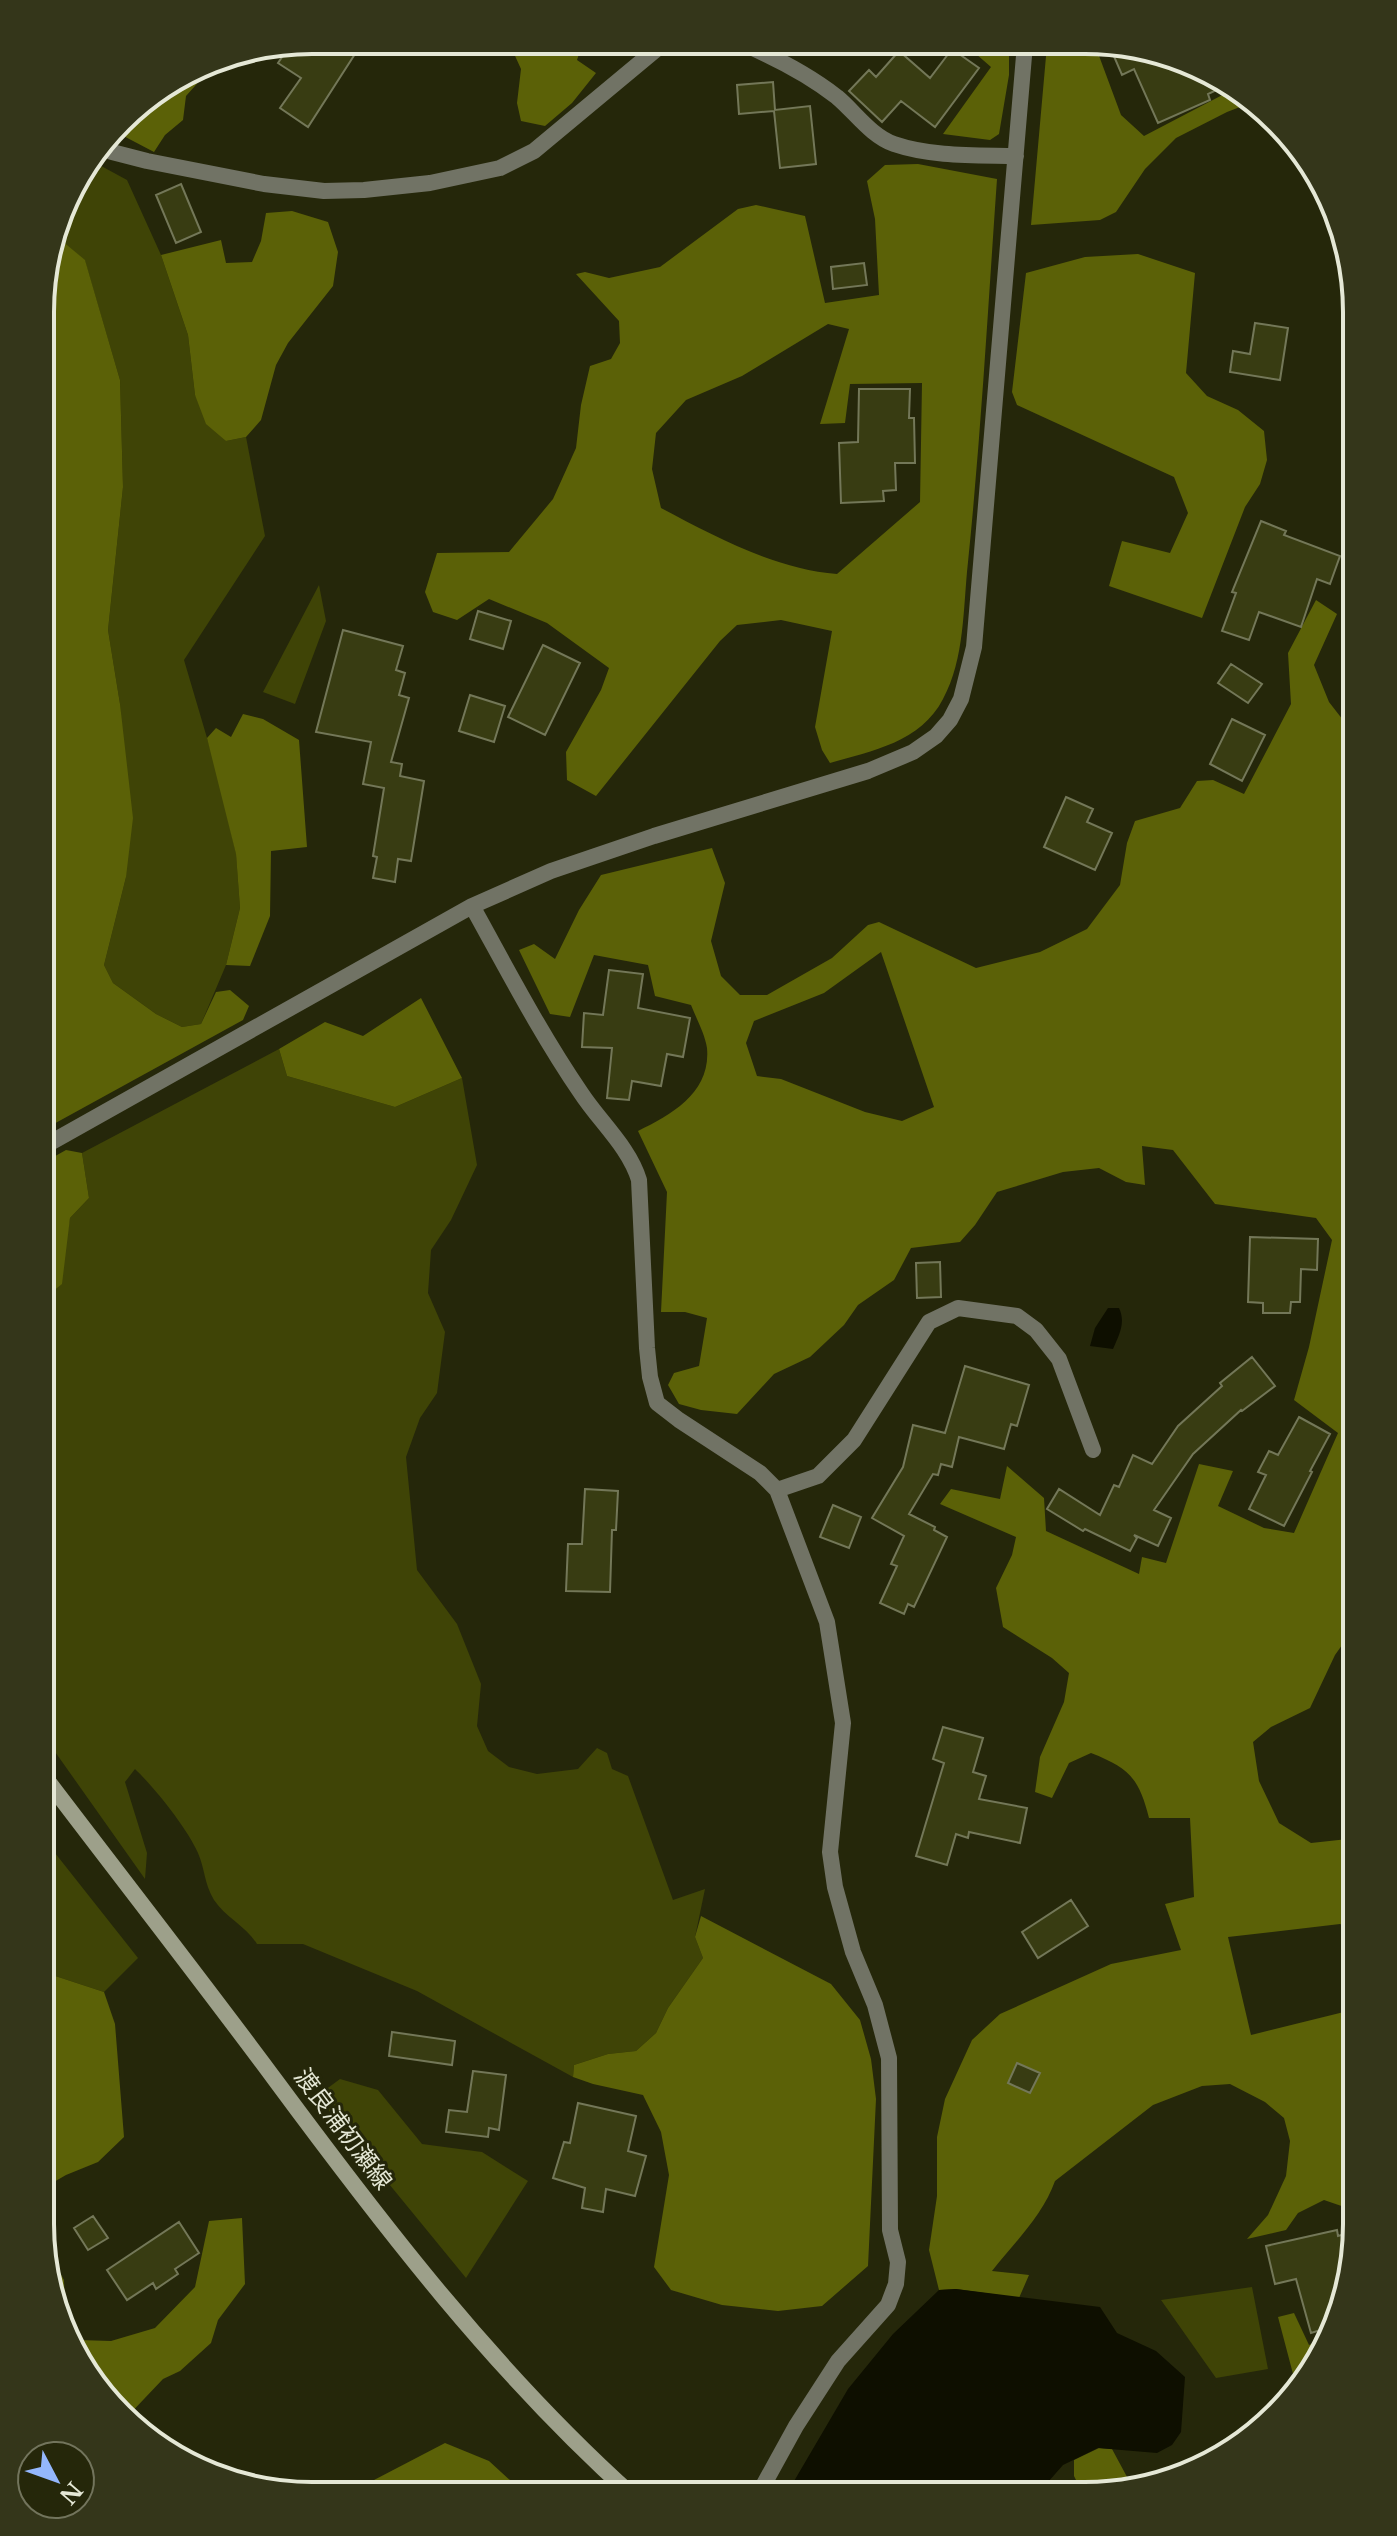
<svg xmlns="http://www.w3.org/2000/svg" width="1397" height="2536" font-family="'Libre Baskerville','Noto Sans JP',serif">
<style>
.green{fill:#3f4406}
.forest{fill:#5b6107;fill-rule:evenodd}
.water{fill:#0e0f00}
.building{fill:#383c12;stroke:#737758;stroke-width:2}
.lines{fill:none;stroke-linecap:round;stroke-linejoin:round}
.street{stroke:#717365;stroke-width:16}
.secondary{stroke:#9da08a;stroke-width:16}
.labels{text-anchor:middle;stroke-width:6;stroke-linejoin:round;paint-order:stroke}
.street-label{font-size:24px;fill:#e5e8d6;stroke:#25270a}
.rim{fill:none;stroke:#e5e8d6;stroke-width:4}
</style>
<rect width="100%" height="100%" fill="#25270a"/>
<path class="green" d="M 92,161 L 127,180 L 161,255 L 188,335 L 195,395 L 226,441 L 246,437 L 265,536 L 184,660 L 215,765 L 236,853 L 240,908 L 226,965 L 201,1024 L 182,1027 L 156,1014 L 113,983 L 104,965 L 126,877 L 120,704 L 108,630 L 123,487 L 120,380 L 85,261 L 55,235 L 68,191 Z
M 319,585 L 326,621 L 295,704 L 263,692 Z
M 279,1049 L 287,1076 L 395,1107 L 462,1078 L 477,1165 L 451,1220 L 431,1250 L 428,1293 L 445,1332 L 437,1393 L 420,1418 L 406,1457 L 417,1570 L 457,1624 L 481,1684 L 477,1726 L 488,1751 L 509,1767 L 537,1774 L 578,1769 L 597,1748 L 607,1753 L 612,1769 L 628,1776 L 673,1900 L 705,1889 L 695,1937 L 703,1958 L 668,2008 L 656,2033 L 636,2051 L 608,2054 L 574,2065 L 573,2077 L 417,1991 L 303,1944 L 257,1944 C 246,1926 225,1917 214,1900 C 204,1883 205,1869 198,1853 C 187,1828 154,1787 135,1769 L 125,1782 L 147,1853 L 145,1879 L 41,1732 L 41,1289 L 52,1292 L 65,1246 L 70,1218 L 89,1198 L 82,1153 Z
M 40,1834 L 138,1958 L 104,1992 L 40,1971 Z
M 340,2079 L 378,2090 L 422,2144 L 482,2152 L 528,2181 L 466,2278 L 317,2096 Z
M 1252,2287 L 1268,2369 L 1216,2378 L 1161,2300 Z"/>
<path class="forest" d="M 441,41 L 583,42 L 577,60 L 596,73 L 572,103 L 545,126 L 521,121 L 517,103 L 521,69 L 511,47 C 488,41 465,45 441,41 Z
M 969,44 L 1009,44 L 1009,75 L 999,134 L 990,140 L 943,134 L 991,67 L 968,47 Z
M 1047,45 L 1095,45 L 1121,115 L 1144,136 L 1230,91 L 1253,102 L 1227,112 L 1176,138 L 1145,169 L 1116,212 L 1100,220 L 1031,225 Z
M 220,58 L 186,96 L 183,120 L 165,135 L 154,152 L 114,131 L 132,108 L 208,61 Z
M 918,164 L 997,179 C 988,307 981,435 968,562 C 963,607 965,659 943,699 C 921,742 872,751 830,763 L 822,750 L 815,727 L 832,631 L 781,620 L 737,625 L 720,641 L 596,796 L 567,780 L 566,752 L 601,690 L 609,668 L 547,623 L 489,599 L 457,620 L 433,612 L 425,592 L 437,553 L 509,552 L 553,499 L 576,448 L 581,405 L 590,366 L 611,359 L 620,343 L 619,321 L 576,274 L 585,272 L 609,278 L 660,267 L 738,209 L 756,205 L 805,216 L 825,303 L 879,295 L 875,219 L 867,181 L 885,165 ZM 828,324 L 849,329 L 820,424 L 845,423 L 850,384 L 922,383 L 920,502 L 837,574 C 775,569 716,537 661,508 L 652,469 L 656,433 L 686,400 L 742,376 Z
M 292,211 L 328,222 L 338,252 L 333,286 L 288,343 L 276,365 L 261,420 L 246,437 L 226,441 L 206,424 L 195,395 L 188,335 L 161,255 L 221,240 L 226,263 L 252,262 L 261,241 L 266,213 Z
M 55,235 L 85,260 L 120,380 L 123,487 L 108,630 L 120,704 L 133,818 L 126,877 L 104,965 L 113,983 L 156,1014 L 182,1027 L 201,1024 L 216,992 L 230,990 L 249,1006 L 243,1020 L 41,1131 L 42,277 Z
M 1138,254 L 1195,273 L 1186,373 L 1207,396 L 1238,410 L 1264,431 L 1267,460 L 1260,484 L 1245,507 L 1202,618 L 1109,586 L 1122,541 L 1170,553 L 1188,513 L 1174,477 L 1017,405 L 1012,392 L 1026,273 L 1085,257 Z
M 1316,600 L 1337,614 L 1314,665 L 1329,702 L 1357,738 L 1357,1624 L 1335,1655 L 1310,1708 L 1271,1727 L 1253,1742 L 1259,1781 L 1279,1823 L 1311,1843 L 1357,1838 L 1356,1930 L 1340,1924 L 1228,1937 L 1251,2035 L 1356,2009 L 1356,2211 L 1324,2200 L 1298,2213 L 1286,2230 L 1247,2239 L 1268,2215 L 1286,2176 L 1290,2141 L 1284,2118 L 1265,2102 L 1230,2084 L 1202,2086 L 1153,2105 L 1055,2181 C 1043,2215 1015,2242 992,2271 L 1029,2275 L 1019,2298 L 956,2289 L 939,2290 L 929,2250 L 937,2196 L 937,2137 L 945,2099 L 972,2040 L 1000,2014 L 1111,1964 L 1181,1950 L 1165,1904 L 1194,1897 L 1190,1818 L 1149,1818 C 1139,1778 1129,1768 1091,1753 L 1069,1763 L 1052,1798 L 1035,1792 L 1040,1757 L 1064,1702 L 1069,1673 L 1052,1658 L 1003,1627 L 996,1588 L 1012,1555 L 1016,1537 L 940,1504 L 951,1489 L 1000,1499 L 1007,1466 L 1044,1498 L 1046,1531 L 1139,1574 L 1142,1557 L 1166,1563 L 1199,1464 L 1233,1471 L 1218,1506 L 1264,1528 L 1294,1533 L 1338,1433 L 1294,1400 L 1309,1347 L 1332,1240 L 1316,1218 L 1215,1204 L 1173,1150 L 1142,1146 L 1145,1185 L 1126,1182 L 1099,1168 L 1063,1172 L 997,1192 L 975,1225 L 960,1242 L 911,1248 L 894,1280 L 858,1305 L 844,1325 L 810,1357 L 774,1374 L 737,1414 L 701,1410 L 679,1404 L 668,1385 L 674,1373 L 699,1366 L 707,1318 L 685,1312 L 661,1312 L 667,1192 L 638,1131 C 673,1114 711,1092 707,1048 C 705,1034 696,1018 691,1005 L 655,996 L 648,965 L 594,955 L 570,1017 L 550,1014 L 519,950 L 534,944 L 555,959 L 579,910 L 601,875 L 712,848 L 725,883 L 711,941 L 721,976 L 740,995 L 767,995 L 832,958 L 868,925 L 879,922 L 976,968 L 1040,952 L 1087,929 L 1120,885 L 1127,843 L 1135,821 L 1180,808 L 1197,781 L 1213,780 L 1244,794 L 1291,704 L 1288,653 ZM 881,952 L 934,1107 L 902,1121 L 865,1112 L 781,1079 L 757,1076 L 746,1043 L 754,1021 L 824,993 Z
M 243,714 L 263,719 L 299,740 L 307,847 L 271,851 L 270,916 L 250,966 L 226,965 L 240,908 L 236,854 L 207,738 L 216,728 L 231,737 Z
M 421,998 L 462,1078 L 395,1107 L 287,1076 L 279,1049 L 325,1022 L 363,1036 Z
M 66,1150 L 82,1153 L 89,1198 L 70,1218 L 62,1284 L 52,1292 L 41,1289 L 41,1164 Z
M 701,1916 L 831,1984 L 860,2020 L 871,2059 L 876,2099 L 868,2266 L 822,2306 L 778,2311 L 722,2305 L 671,2290 L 654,2267 L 669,2175 L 661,2132 L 643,2095 L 593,2084 L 573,2077 L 574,2065 L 608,2054 L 636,2051 L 656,2033 L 668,2008 L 703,1958 L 695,1937 Z
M 40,1971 L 104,1992 L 115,2024 L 124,2137 L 98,2162 L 66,2175 L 40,2190 Z
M 242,2218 L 245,2284 L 218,2320 L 211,2343 L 180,2371 L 163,2379 L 125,2419 L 96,2389 L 55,2312 L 43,2243 L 64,2280 L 65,2305 L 78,2340 L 111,2341 L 155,2328 L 195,2287 L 209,2221 Z
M 1294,2313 L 1309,2345 L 1331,2336 L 1301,2389 L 1297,2389 L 1278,2317 Z
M 445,2443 L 489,2461 L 523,2492 L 535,2494 L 380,2494 L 374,2480 Z
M 1099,2448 L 1112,2449 L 1133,2488 L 1084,2496 L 1074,2476 L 1074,2460 Z"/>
<path class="water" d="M 1108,1308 L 1119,1308 C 1126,1323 1119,1335 1113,1349 L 1090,1346 L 1095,1328 Z
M 956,2289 L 1100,2307 L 1117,2333 L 1156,2351 L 1185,2377 L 1181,2432 L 1172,2445 L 1157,2453 L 1098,2448 L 1063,2465 L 1041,2490 L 1031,2496 L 792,2495 L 790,2488 L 848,2389 L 893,2334 L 939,2290 Z"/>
<path class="building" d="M 312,40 L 364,40 L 308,127 L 280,108 L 301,78 L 278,63 L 291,44 Z
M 1123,45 L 1138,45 L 1223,87 L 1208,94 L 1210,100 L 1158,123 L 1134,69 L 1122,75 L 1113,54 L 1125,49 Z
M 952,49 L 979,68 L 935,127 L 901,101 L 882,122 L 849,91 L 869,70 L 876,77 L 899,51 L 930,78 Z
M 773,82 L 775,110 L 810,106 L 816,164 L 780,168 L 774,111 L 739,114 L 737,85 Z
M 181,184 L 201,232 L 176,243 L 156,195 Z
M 864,263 L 867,285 L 833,289 L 831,267 Z
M 1255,323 L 1288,328 L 1280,380 L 1230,372 L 1233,351 L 1250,354 Z
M 859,389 L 910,389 L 909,418 L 914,418 L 915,463 L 895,463 L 896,490 L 883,491 L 884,501 L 841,503 L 839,443 L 858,442 Z
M 1261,521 L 1286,531 L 1284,535 L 1340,556 L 1330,584 L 1317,579 L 1301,627 L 1259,612 L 1249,640 L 1222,631 L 1236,593 L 1232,592 Z
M 478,611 L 511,621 L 503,649 L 470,639 Z
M 343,630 L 403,646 L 396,670 L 405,673 L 399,695 L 409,698 L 391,762 L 402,764 L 400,776 L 424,781 L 411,861 L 398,859 L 395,882 L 373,878 L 377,857 L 373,856 L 384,788 L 363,784 L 371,742 L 316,732 Z
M 543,645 L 580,663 L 545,735 L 508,717 Z
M 1231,664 L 1262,684 L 1248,703 L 1218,683 Z
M 470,695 L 505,706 L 494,742 L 459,731 Z
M 1232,719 L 1265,735 L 1242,781 L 1210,764 Z
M 1066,797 L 1093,809 L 1087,822 L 1112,833 L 1095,870 L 1044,847 Z
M 609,970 L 643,974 L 638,1008 L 690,1018 L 683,1057 L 667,1054 L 661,1086 L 632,1081 L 629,1100 L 607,1098 L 612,1048 L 582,1047 L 584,1013 L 603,1015 Z
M 1250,1237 L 1318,1239 L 1317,1270 L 1301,1269 L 1300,1302 L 1291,1302 L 1290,1313 L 1263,1313 L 1263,1303 L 1248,1302 Z
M 940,1262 L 941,1297 L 917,1298 L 916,1263 Z
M 1252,1357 L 1275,1386 L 1242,1411 L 1241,1410 L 1193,1454 L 1154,1510 L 1171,1518 L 1158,1546 L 1134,1535 L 1137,1538 L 1130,1551 L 1085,1529 L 1083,1531 L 1047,1509 L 1059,1489 L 1100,1515 L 1114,1485 L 1119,1487 L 1133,1455 L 1152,1464 L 1178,1426 L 1222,1386 L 1220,1383 Z
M 965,1366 L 1029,1385 L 1017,1426 L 1011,1424 L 1004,1449 L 959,1437 L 952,1467 L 941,1464 L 938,1475 L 933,1474 L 909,1514 L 935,1527 L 934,1530 L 947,1537 L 914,1607 L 908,1604 L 904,1614 L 880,1603 L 897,1566 L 891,1564 L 904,1536 L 872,1518 L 903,1467 L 913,1425 L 945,1433 Z
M 1299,1417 L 1330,1434 L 1310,1471 L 1312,1472 L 1284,1526 L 1249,1509 L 1266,1475 L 1258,1472 L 1269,1451 L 1278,1455 Z
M 585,1489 L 618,1491 L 616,1530 L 612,1530 L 610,1592 L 566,1591 L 568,1544 L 582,1544 Z
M 833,1505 L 861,1517 L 849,1548 L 820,1537 Z
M 943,1727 L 983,1738 L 973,1772 L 986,1776 L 979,1799 L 1027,1808 L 1020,1843 L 969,1832 L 968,1838 L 956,1834 L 947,1865 L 916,1856 L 944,1763 L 933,1759 Z
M 1071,1900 L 1088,1926 L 1038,1958 L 1022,1932 Z
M 392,2032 L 455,2041 L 452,2065 L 389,2056 Z
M 1017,2063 L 1040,2073 L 1030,2093 L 1008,2083 Z
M 473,2071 L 506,2075 L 499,2130 L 489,2128 L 488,2137 L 446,2132 L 449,2110 L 467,2112 Z
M 578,2103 L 636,2116 L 628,2151 L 646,2156 L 635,2196 L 606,2189 L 603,2212 L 582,2208 L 585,2188 L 553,2178 L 564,2142 L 570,2143 Z
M 93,2216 L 108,2238 L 88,2250 L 74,2228 Z
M 179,2222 L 199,2253 L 175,2269 L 178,2274 L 156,2289 L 153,2283 L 127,2300 L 107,2270 Z
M 1337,2230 L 1338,2236 L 1356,2231 L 1356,2242 L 1345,2290 L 1333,2293 L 1340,2315 L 1337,2325 L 1311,2333 L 1296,2279 L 1275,2284 L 1266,2246 Z"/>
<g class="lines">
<path class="street" d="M 741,43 C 774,57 809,75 837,97 C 855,112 871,136 894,144 C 932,157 976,155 1016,156
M 102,147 L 112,152 L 147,161 L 264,184 L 324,191 L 364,190 L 430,183 L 500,168 L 534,151 L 665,42
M 472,906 C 507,969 540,1033 581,1093 C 600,1122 629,1147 639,1180 L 647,1348 L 650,1377 L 657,1403 L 679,1420 L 760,1473 L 777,1490 L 827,1622 L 843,1723 L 830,1852 L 835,1887 L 853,1952 L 875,2005 L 889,2058 L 890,2230 L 898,2262 L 896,2284 L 888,2305 L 838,2361 L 796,2426 L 758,2495
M 41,1148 L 472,906 L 551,871 L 654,836 L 868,771 L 913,752 L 936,736 L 950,720 L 961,699 L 974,647 L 1025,44
M 777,1490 L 818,1476 L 854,1440 L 929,1322 L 958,1308 L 1017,1316 L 1036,1330 L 1059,1359 L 1093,1450"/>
<path class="secondary" d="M 41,1772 C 119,1875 199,1977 276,2081 C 384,2227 496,2373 632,2495"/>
</g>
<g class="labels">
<g class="street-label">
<text transform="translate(343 2129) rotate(53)" y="8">渡良浦初瀬線</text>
</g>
</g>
<path d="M0 0H1397V2536H0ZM312 54H1085A258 258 0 0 1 1343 312V2224A258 258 0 0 1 1085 2482H312A258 258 0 0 1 54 2224V312A258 258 0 0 1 312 54Z" fill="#34361a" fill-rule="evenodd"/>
<path class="rim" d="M312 54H1085A258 258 0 0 1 1343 312V2224A258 258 0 0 1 1085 2482H312A258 258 0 0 1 54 2224V312A258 258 0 0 1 312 54Z"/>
<g transform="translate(56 2480) rotate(131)"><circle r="38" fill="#25270a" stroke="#72745c" stroke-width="2"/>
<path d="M0-6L14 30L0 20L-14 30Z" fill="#94b7fd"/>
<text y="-12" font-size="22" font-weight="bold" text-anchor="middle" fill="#e5e8d6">N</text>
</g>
</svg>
